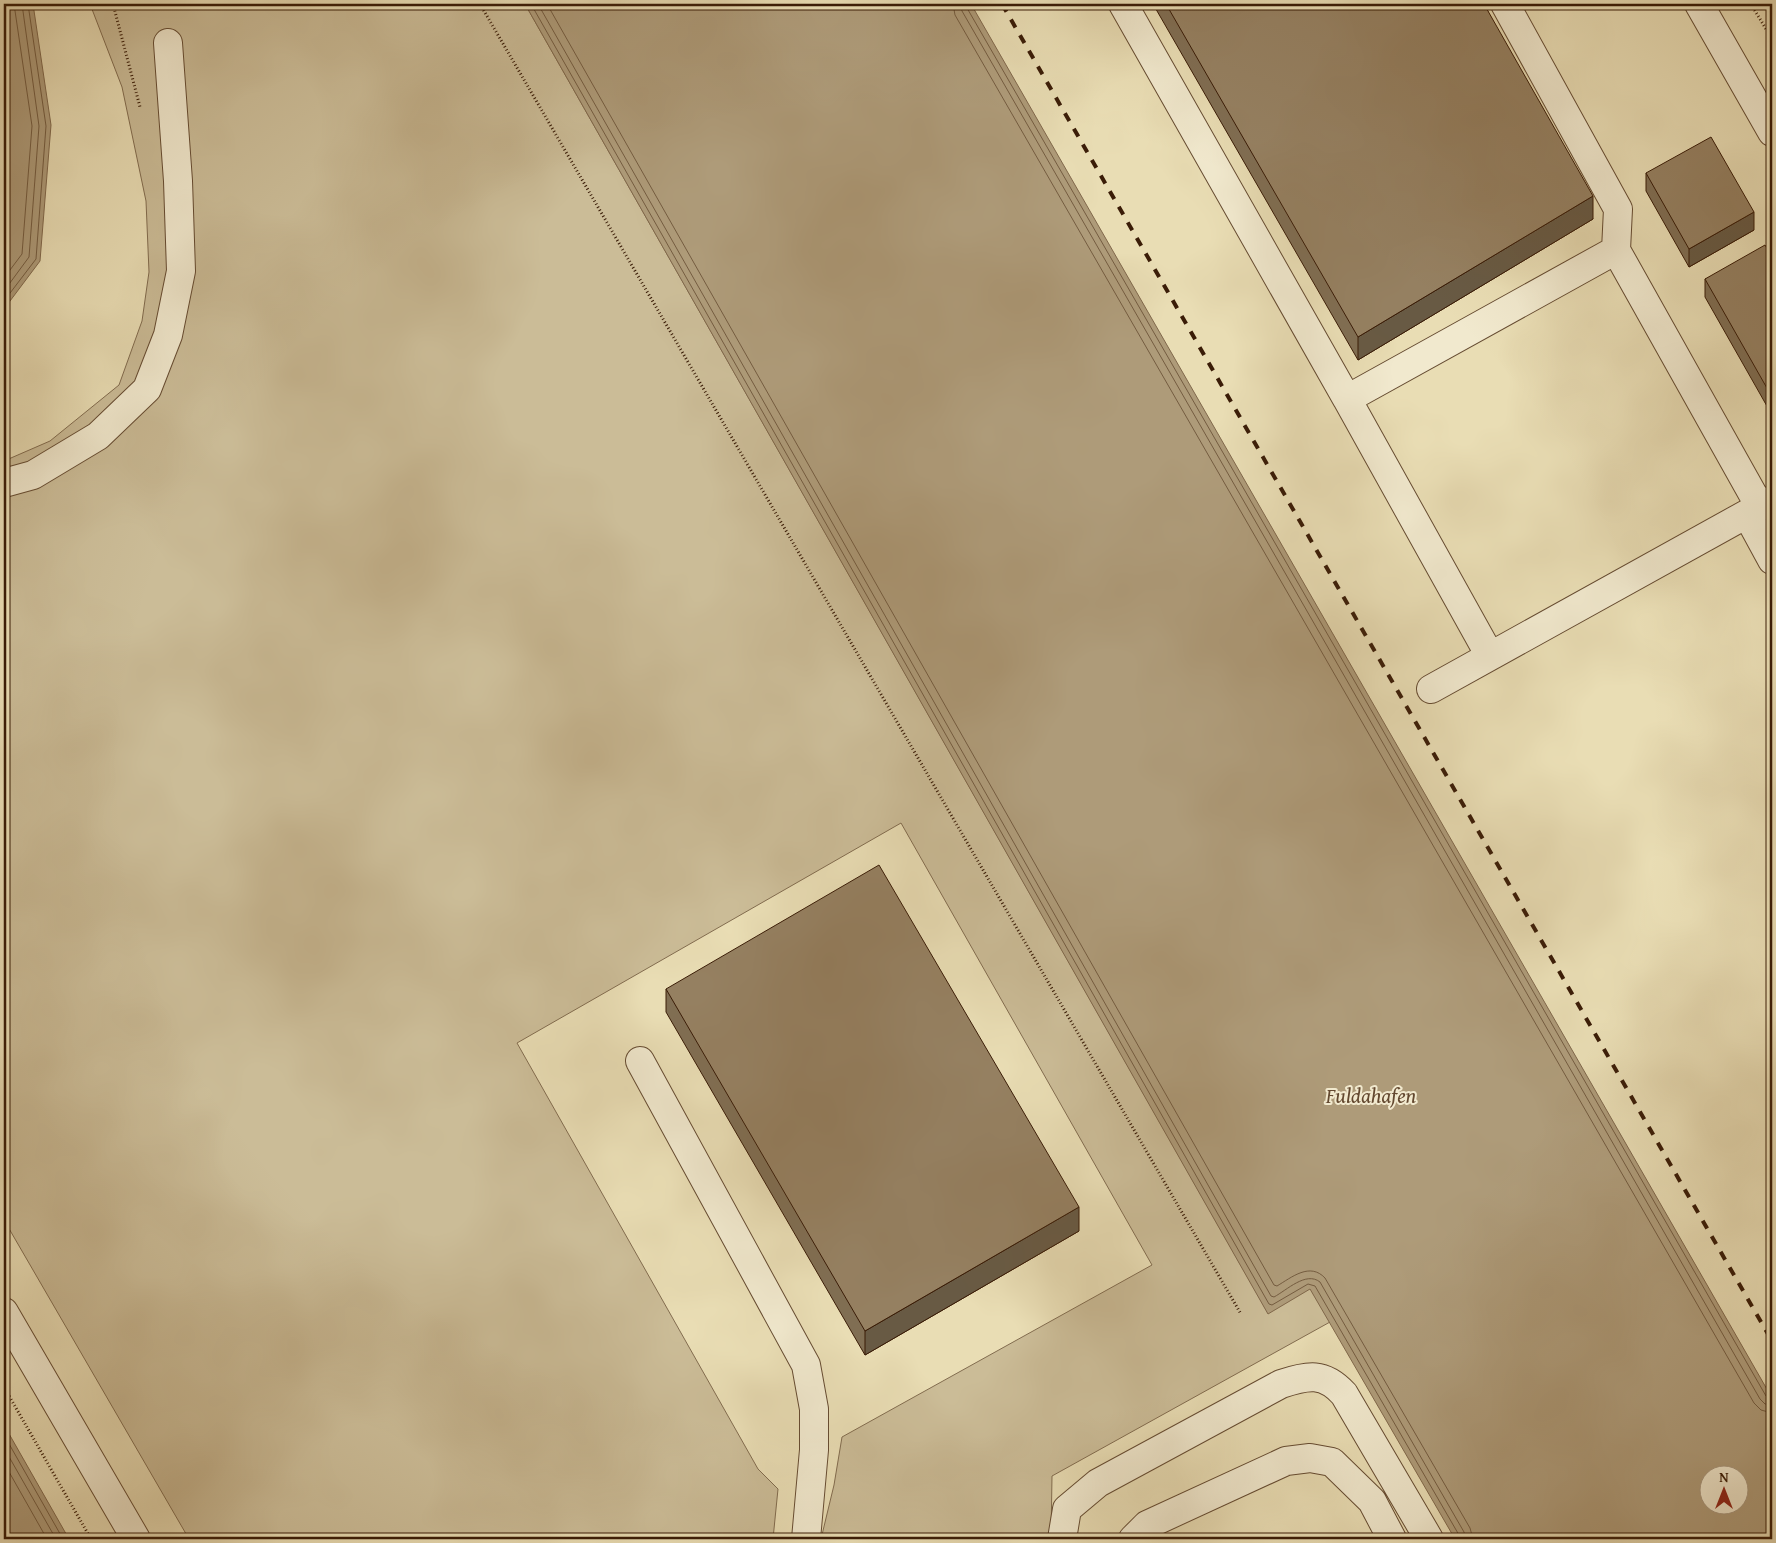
<svg xmlns="http://www.w3.org/2000/svg" width="1776" height="1543" font-family="'Gentium Book Plus',serif">
<style>
.green{fill:#cbbc97;stroke:#826c4f}
.water{fill:#ae9b79;stroke:#80684b;fill-rule:evenodd}
.lines{fill:none;stroke-linecap:round;stroke-linejoin:round}
.shore{stroke:#745c40;stroke-width:1}
.minor-casing{stroke:#664c32;stroke-width:30}
.path{stroke:#3a1c07;stroke-width:3;stroke-dasharray:1 2.5;stroke-linecap:butt}
.minor{stroke:#f1e9ce;stroke-width:28}
.rail{stroke:#3a1c07;stroke-width:4;stroke-dasharray:9 9;stroke-linecap:butt}
.wall{fill:#806e53;stroke:#3a1c07}
.shaded-wall{fill:#685a44;stroke:#3a1c07}
.building{fill:#958061;stroke:#3a1c07}
.labels{text-anchor:middle;stroke-width:4;stroke-linejoin:round;paint-order:stroke}
.water-label{font-size:21px;font-style:italic;fill:#63482f;stroke:#f1e9ce}
</style>
<rect width="100%" height="100%" fill="#e9ddb4"/>
<filter id="stains"><feTurbulence type="fractalNoise" baseFrequency=".004" numOctaves="4"/><feColorMatrix values="0 0 0 0 .2 0 0 0 0 .09 0 0 0 0 .02 0 0 0 .5 -.17"/></filter>
<radialGradient id="worn" r=".72"><stop offset=".6" stop-color="#630" stop-opacity="0"/><stop offset="1" stop-color="#630" stop-opacity=".3"/></radialGradient>
<path class="green" d="M 90,4 L 525,4 L 1268,1313 L 1310,1288 L 1330,1322 L 1052,1476 L 1051,1539 L 821,1539 L 834,1485 L 842,1437 L 1152,1265 L 901,823 L 517,1043 L 758,1469 L 778,1489 L 773,1539 L 189,1539 L 4,1220 L 4,461 L 50,441 L 119,385 L 142,321 L 149,272 L 146,201 L 122,87 Z"/>
<path class="water" d="M 4,4 L 33,4 L 51,125 L 40,261 L 4,309 Z
M 525,4 L 971,4 L 1772,1398 L 1772,1539 L 1455,1539 L 1310,1289 L 1268,1314 ZM 1708,1476 L 1738,1476 L 1738,1506 L 1708,1506 Z
M 4,1425 L 69,1539 L 4,1539 Z"/>
<g class="lines">
<path class="shore" d="M 531,4 L 1269,1304 L 1272,1305 L 1308,1284 L 1315,1286 L 1459,1535 L 1459,1539
M 538,4 L 1271,1296 L 1274,1297 C 1287,1290 1306,1271 1320,1282 L 1464,1532 L 1466,1539
M 547,4 L 1274,1285 L 1277,1286 C 1292,1277 1310,1262 1325,1278 L 1470,1528 L 1473,1539
M 953,4 L 955,15 L 1754,1403 L 1761,1410 L 1772,1413
M 960,4 L 962,11 L 1760,1399 L 1765,1404 L 1772,1405
M 967,4 L 967,8 L 1766,1396 L 1772,1399
M 4,278 L 22,254 L 32,126 L 14,4
M 4,291 L 29,257 L 39,126 L 22,4
M 4,301 L 36,259 L 46,126 L 28,4
M 4,1435 L 63,1539
M 4,1448 L 56,1539
M 4,1463 L 47,1539"/>
<defs>
<path id="minor" d="M 1123,4 L 1347,399
M 1505,4 L 1618,209 L 1616,250
M 1699,4 L 1772,132
M 4,483 L 33,475 L 98,436 L 147,389 L 168,335 L 181,271 L 178,181 L 168,43
M 1747,514 L 1772,560
M 1490,656 L 1347,399 L 1616,250 L 1760,507
M 1431,689 L 1772,500
M 640,1061 L 806,1365 L 814,1409 L 814,1450 L 806,1539
M 4,1312 L 136,1539
M 1062,1539 L 1067,1509 L 1098,1483 L 1281,1384 C 1308,1375 1324,1372 1344,1394 L 1429,1539
M 1133,1539 L 1147,1525 L 1286,1461 L 1310,1458 L 1332,1462 L 1372,1501 L 1392,1539"/>
</defs>
<use href="#minor" class="minor-casing"/>
<path class="path" d="M 113,4 L 140,107
M 480,4 L 1241,1314
M 1751,4 L 1772,39
M 4,1387 L 91,1539"/>
<use href="#minor" class="minor"/>
<path class="rail" d="M 1002,4 L 1772,1341"/>
</g>
<path class="wall" d="M 1153,4 L 1484,4 L 1593,219 L 1358,360 Z
M 1646,173 L 1754,230 L 1689,267 L 1646,191 Z
M 1772,257 L 1772,415 L 1705,297 L 1705,279 Z
M 666,989 L 1079,1231 L 865,1355 L 666,1012 Z"/>
<path class="shaded-wall" d="M 1593,196 L 1593,219 L 1358,360 L 1358,337 Z
M 1754,212 L 1754,230 L 1689,267 L 1689,249 Z
M 1079,1207 L 1079,1231 L 865,1355 L 865,1331 Z"/>
<path class="building" d="M 1166,4 L 1484,4 L 1593,196 L 1358,337 Z
M 1711,137 L 1754,212 L 1689,249 L 1646,173 Z
M 1765,245 L 1772,257 L 1772,397 L 1705,279 Z
M 879,865 L 1079,1207 L 865,1331 L 666,989 Z"/>
<g class="labels">
<g class="water-label">
<text x="1371" y="1103">Fuldahafen</text>
</g>
</g>
<rect width="1776" height="1543" fill="none" stroke="#e9ddb4" stroke-width="20"/>
<rect x="5" y="5" width="1766" height="1533" fill="none" stroke="#3a1c07" stroke-width="2.5"/>
<rect x="10" y="10" width="1756" height="1523" fill="none" stroke="#3a1c07"/>
<g transform="translate(1724 1490)"><circle r="24" fill="#f1e9ce" stroke="#a8977e"/>
<path d="M0-4L9 19L0 12L-9 19Z" fill="#8f2418"/>
<text y="-8" font-size="14" font-weight="bold" text-anchor="middle" fill="#3a1c07">N</text>
</g>
<rect width="100%" height="100%" filter="url(#stains)"/>
<rect width="100%" height="100%" fill="url(#worn)"/>
</svg>
